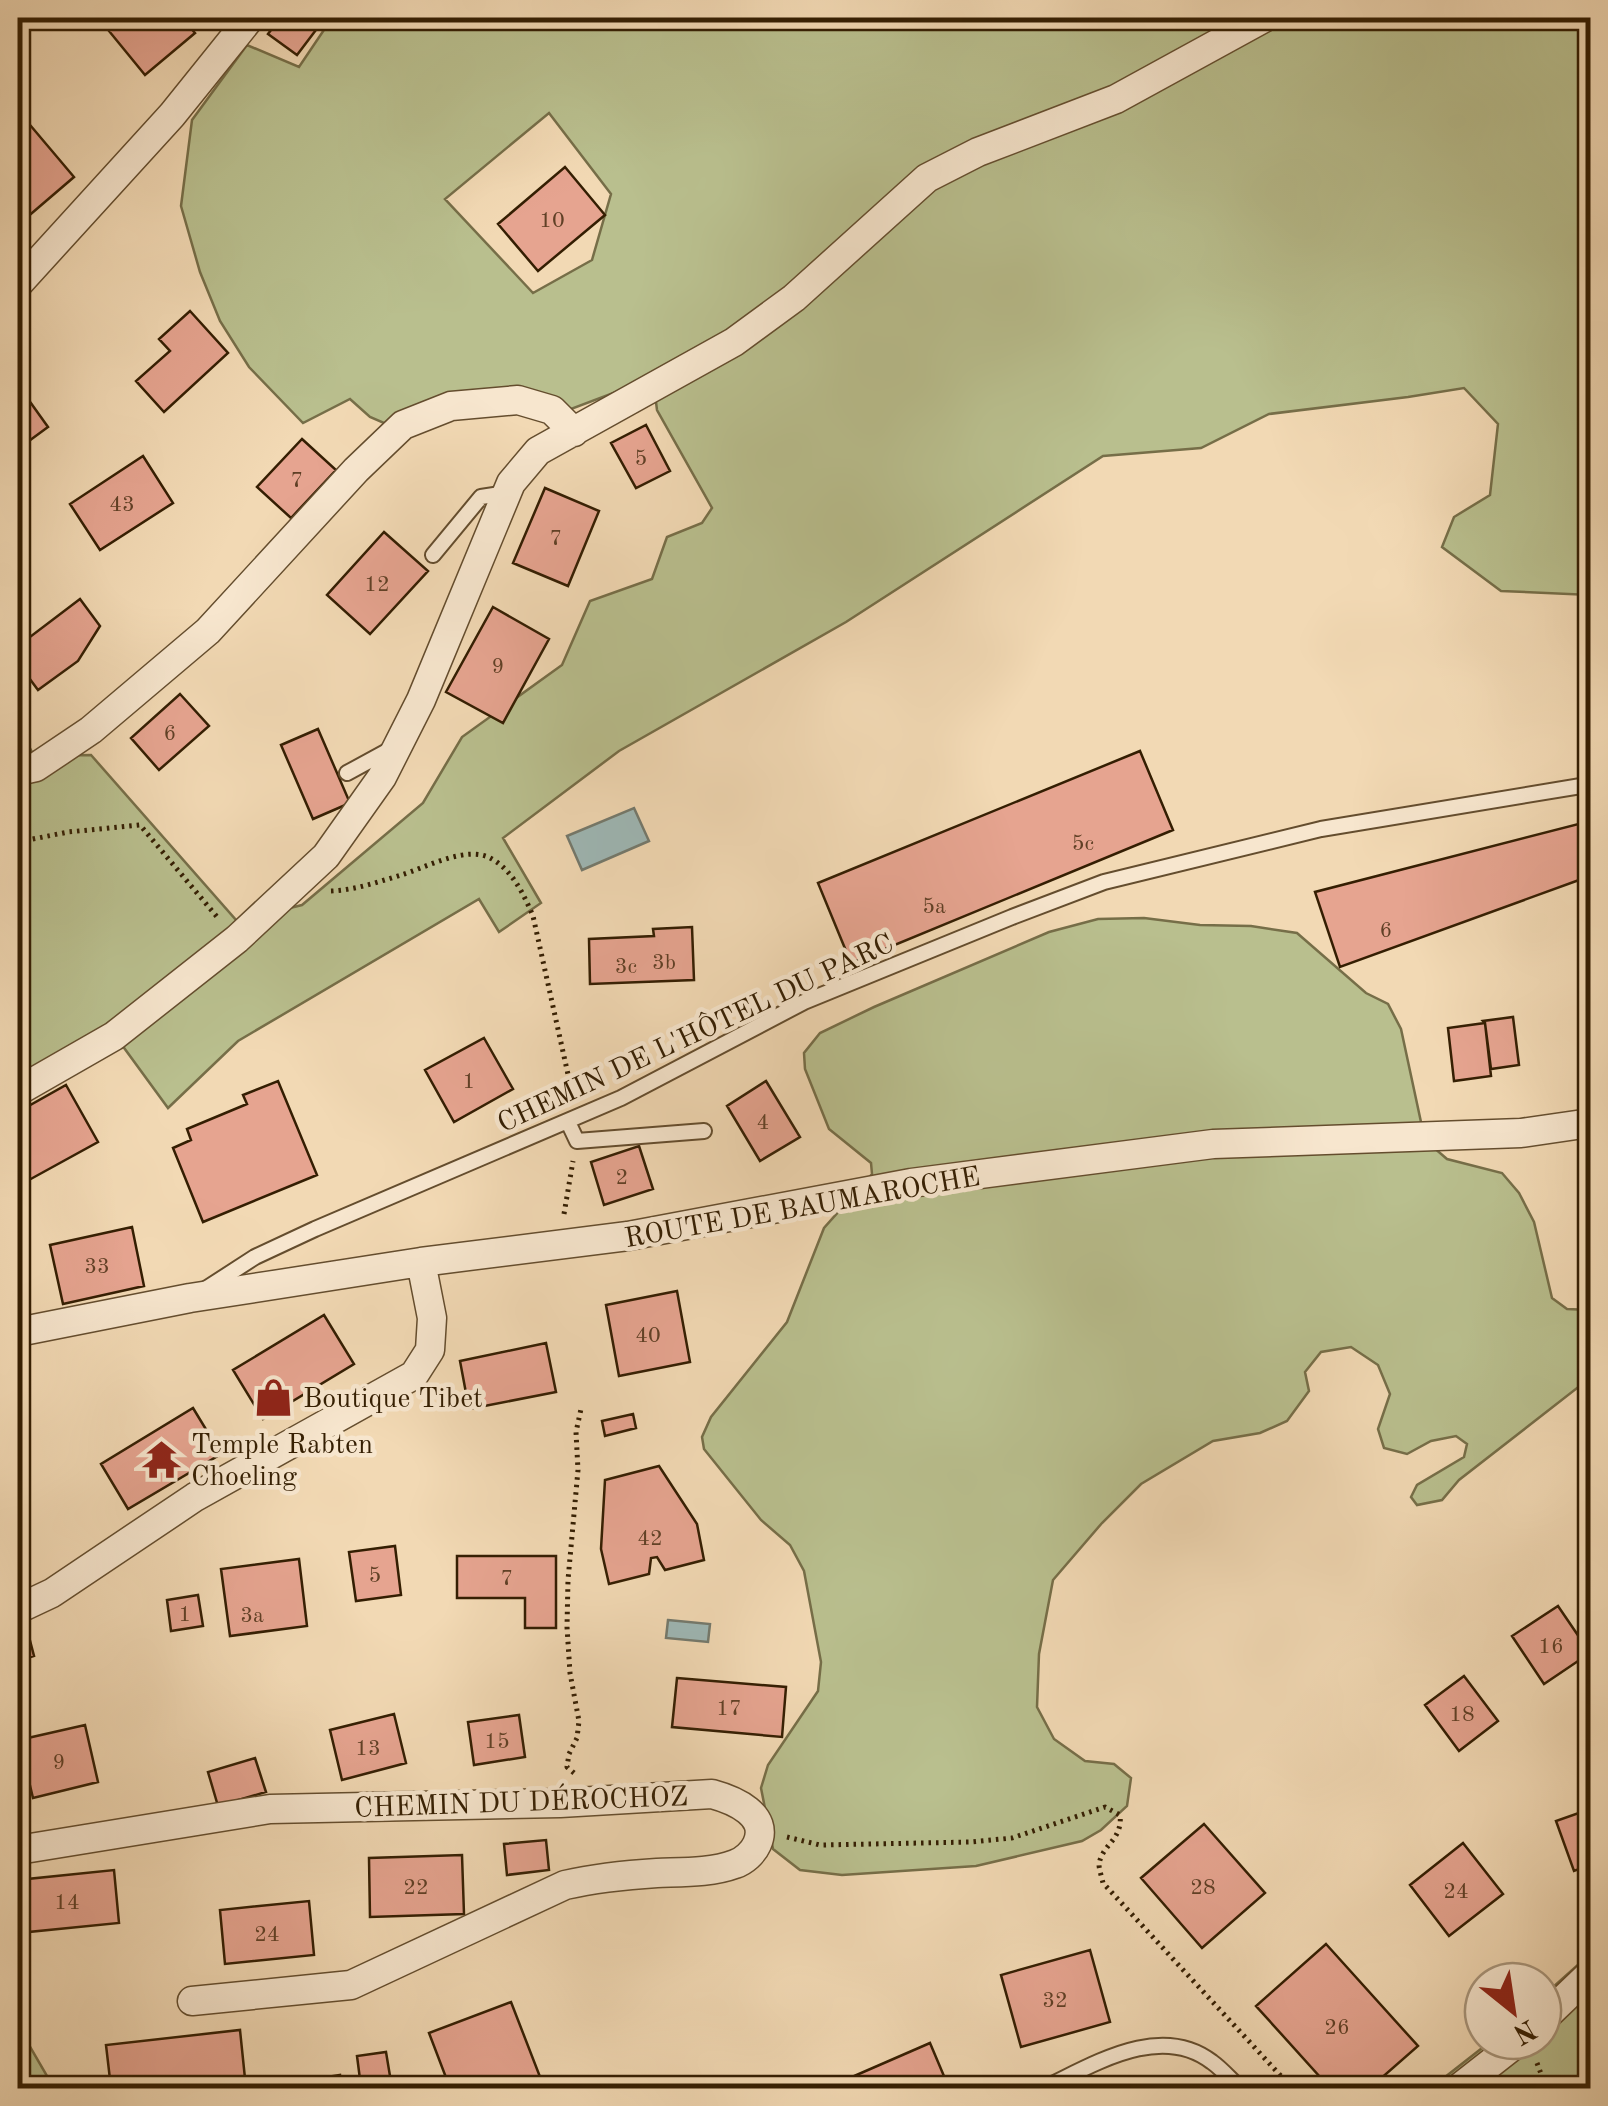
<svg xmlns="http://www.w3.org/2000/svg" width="1608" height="2106" font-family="'Old Standard TT',serif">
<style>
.green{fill:#b9bf8e;stroke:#766e48;stroke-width:2.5;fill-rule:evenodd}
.water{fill:#9eb8b6;stroke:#747a6e;stroke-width:2.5}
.building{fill:#e6a490;stroke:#341e02;stroke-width:2.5}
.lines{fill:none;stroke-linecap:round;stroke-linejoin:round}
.lane-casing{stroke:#644d2e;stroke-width:18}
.street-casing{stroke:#644d2e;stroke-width:31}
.path{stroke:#341e02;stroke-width:5;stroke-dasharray:2.5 5;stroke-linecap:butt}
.lane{stroke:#f7e6ce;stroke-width:14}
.street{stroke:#f7e6ce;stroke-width:28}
.labels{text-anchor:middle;stroke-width:9;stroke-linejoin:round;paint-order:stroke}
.number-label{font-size:22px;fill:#604026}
.street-label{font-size:28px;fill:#341e02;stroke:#f7e6ce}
.poi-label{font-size:28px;fill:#341e02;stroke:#f7e6ce;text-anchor:start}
</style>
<rect width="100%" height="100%" fill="#f2d9b4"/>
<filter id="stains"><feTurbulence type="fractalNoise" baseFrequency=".002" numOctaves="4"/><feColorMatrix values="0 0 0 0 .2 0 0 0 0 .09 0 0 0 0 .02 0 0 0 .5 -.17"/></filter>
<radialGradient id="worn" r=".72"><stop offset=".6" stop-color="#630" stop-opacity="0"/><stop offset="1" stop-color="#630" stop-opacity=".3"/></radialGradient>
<path class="green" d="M 332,18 L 1590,18 L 1590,595 L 1501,591 L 1442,547 L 1454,517 L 1490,495 L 1498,424 L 1464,388 L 1408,397 L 1269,414 L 1201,448 L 1103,456 L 846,622 L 619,751 L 503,838 L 541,903 L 499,932 L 479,899 L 238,1041 L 168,1108 L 119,1041 L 18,1099 L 18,725 L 34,756 L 91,755 L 237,921 L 302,905 L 423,803 L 462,737 L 562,665 L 590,601 L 652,579 L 667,537 L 702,523 L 712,508 L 657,410 L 653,378 L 542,420 L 517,411 L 452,415 L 407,433 L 370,417 L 350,399 L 303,423 L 249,367 L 220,321 L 200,272 L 181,206 L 192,120 L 247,45 L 299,67 ZM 549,113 L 611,194 L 592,260 L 533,293 L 445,199 Z
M 1144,918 L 1200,925 L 1251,926 L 1297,933 L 1366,993 L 1388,1004 L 1401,1029 L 1421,1122 L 1433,1147 L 1447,1159 L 1502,1173 L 1519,1193 L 1534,1222 L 1552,1298 L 1567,1309 L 1590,1310 L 1590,1378 L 1459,1480 L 1442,1500 L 1417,1505 L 1411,1497 L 1417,1485 L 1464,1457 L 1467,1444 L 1456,1436 L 1431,1441 L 1407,1454 L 1384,1448 L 1378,1429 L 1390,1394 L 1378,1365 L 1351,1347 L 1321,1352 L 1305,1372 L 1309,1391 L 1287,1421 L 1260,1433 L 1213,1441 L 1141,1484 L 1102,1523 L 1053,1580 L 1039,1654 L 1037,1707 L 1054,1739 L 1085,1761 L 1114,1764 L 1131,1778 L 1127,1806 L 1101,1830 L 1082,1841 L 976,1866 L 842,1875 L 800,1870 L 773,1849 L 761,1788 L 768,1765 L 818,1691 L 821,1662 L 804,1571 L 790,1545 L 761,1520 L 704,1449 L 702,1437 L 711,1417 L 787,1322 L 824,1228 L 872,1174 L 871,1163 L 829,1129 L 805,1069 L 804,1053 L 820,1033 L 874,1007 L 1049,932 L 1098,919 Z
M 1590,1954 L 1590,2088 L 1431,2088 L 1491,2041 L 1543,2041 L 1543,1996 Z
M 18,2026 L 54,2088 L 18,2088 Z"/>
<path class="water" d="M 634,808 L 649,841 L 582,870 L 567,836 Z
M 668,1620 L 710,1624 L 708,1642 L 666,1638 Z"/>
<path class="building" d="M 125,18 L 182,18 L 195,33 L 145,75 L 109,31 Z
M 280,18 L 325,18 L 297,55 L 268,34 Z
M 25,119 L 74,177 L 18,225 L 18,126 Z
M 565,167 L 605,215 L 538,271 L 498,224 Z
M 190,311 L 228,353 L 164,412 L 136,381 L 170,351 L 159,339 Z
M 18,385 L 48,427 L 18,449 Z
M 646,425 L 670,471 L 636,488 L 611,443 Z
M 302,439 L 336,470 L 291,518 L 257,487 Z
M 143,456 L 173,503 L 100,550 L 70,504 Z
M 545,488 L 599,511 L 568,586 L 513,563 Z
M 384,532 L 428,571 L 370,634 L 327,595 Z
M 80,599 L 100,626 L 78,661 L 38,690 L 18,663 L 18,646 Z
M 493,607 L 549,639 L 503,723 L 446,692 Z
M 180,694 L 209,726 L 159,770 L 131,738 Z
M 318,729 L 350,803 L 313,819 L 281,745 Z
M 1140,751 L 1173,830 L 851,963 L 818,883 Z
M 1590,821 L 1590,876 L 1340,967 L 1315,892 Z
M 692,927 L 694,980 L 590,984 L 589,939 L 654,936 L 653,929 Z
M 1513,1017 L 1519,1065 L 1491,1069 L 1485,1023 L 1483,1021 Z
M 1485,1023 L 1491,1076 L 1454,1081 L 1448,1028 Z
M 484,1038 L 513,1089 L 454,1122 L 425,1070 Z
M 278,1081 L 317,1175 L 203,1222 L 173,1148 L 191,1140 L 187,1129 L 247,1104 L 243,1095 Z
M 766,1081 L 800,1137 L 760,1161 L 727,1106 Z
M 66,1085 L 98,1142 L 18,1186 L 18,1112 Z
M 639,1146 L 653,1189 L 604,1205 L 591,1162 Z
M 132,1227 L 144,1286 L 63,1304 L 50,1245 Z
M 677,1291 L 690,1362 L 619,1376 L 606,1305 Z
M 324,1315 L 354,1364 L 263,1419 L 233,1370 Z
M 546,1343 L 556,1392 L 469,1409 L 460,1361 Z
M 193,1408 L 221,1454 L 128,1509 L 101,1464 Z
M 633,1414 L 636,1428 L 605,1436 L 602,1421 Z
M 659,1466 L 697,1524 L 704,1560 L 665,1570 L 657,1557 L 651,1558 L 649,1574 L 609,1584 L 601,1549 L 605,1480 Z
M 395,1546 L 401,1595 L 356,1601 L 349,1552 Z
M 457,1556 L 556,1556 L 556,1628 L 525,1628 L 525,1598 L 457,1598 Z
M 299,1559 L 307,1626 L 230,1636 L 221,1569 Z
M 198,1595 L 203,1626 L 171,1631 L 167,1600 Z
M 1558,1606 L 1590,1653 L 1544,1684 L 1512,1636 Z
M 27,1629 L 34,1656 L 18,1661 L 18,1632 Z
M 1464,1676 L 1498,1721 L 1459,1751 L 1425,1705 Z
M 677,1678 L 786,1687 L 782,1737 L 672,1727 Z
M 394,1714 L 406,1763 L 342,1780 L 330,1730 Z
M 519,1715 L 525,1757 L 474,1765 L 468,1722 Z
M 85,1725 L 98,1782 L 33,1798 L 19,1740 Z
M 255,1758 L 266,1792 L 218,1806 L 208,1772 Z
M 1590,1809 L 1590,1865 L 1574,1871 L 1556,1821 Z
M 1204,1824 L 1265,1893 L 1202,1948 L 1141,1878 Z
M 546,1840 L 549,1870 L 507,1875 L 504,1844 Z
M 1463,1843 L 1503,1894 L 1449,1936 L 1410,1885 Z
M 462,1855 L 464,1914 L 370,1917 L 369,1858 Z
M 114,1870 L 119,1923 L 18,1933 L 18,1880 Z
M 309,1901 L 314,1955 L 225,1964 L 220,1910 Z
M 1326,1944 L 1418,2046 L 1370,2088 L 1330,2088 L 1256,2006 Z
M 1090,1950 L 1110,2022 L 1021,2047 L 1001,1975 Z
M 511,2002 L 542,2082 L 526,2088 L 450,2088 L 429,2033 Z
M 240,2030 L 246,2088 L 111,2088 L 106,2045 Z
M 930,2043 L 949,2088 L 848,2088 L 845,2080 Z
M 386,2052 L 392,2088 L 352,2088 L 361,2087 L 357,2056 Z
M 340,2075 L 341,2088 L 316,2088 L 314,2079 Z"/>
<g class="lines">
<defs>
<path id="lane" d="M 433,555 L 481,497 L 507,493
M 347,773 L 393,748
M 568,1122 L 577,1141 L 704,1131
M 204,1290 L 255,1257 L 315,1229 L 621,1098 L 804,1002 L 1012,917 L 1104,882 L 1321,829 L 1587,785 L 1590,786
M 1044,2088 C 1093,2065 1160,2022 1212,2062 C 1222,2069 1231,2080 1240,2088"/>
<path id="street" d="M 18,284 L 172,115 L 250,18
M 18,771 L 36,767 L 91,730 L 208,631 L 356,470 L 403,425 L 451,406 L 518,400 L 552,410 L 574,432
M 18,1091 L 114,1036 L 237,939 L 326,856 L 382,777 L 421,700 L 511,483 L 538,451 L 734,342 L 794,298 L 927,178 L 978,152 L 1116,99 L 1264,18
M 18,1332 L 190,1298 L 421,1262 L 628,1236 L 911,1183 L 1213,1144 L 1521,1133 L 1590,1123
M 18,1609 L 52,1593 L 195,1497 L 414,1375 L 430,1350 L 432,1318 L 421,1262
M 18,1850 L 270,1809 L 560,1803 L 712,1794 C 734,1800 770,1815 757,1844 C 753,1853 744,1861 735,1864 C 711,1873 682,1872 657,1873 C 625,1875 596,1878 565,1885 L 351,1985 L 192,2001
M 1543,2019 L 1590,1974
M 1459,2088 L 1519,2041"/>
</defs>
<use href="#lane" class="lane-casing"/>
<use href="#street" class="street-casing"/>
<path class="path" d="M 18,842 L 68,832 L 140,825 L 218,918
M 331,891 C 355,890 378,882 401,875 C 425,868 468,844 492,859 C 513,871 524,895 533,916 L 573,1097
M 564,1214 L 573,1161
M 574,1773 L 567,1767 L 569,1754 L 577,1738 L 579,1721 L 570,1673 L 567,1627 L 568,1580 L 578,1470 L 576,1432 L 581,1409
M 787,1837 L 820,1845 L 972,1842 L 1012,1838 L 1105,1807 L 1120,1815 C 1123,1840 1101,1845 1099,1865 C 1099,1868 1102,1879 1103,1883 L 1292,2088
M 1537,2063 L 1543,2079 L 1552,2088"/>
<use href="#lane" class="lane"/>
<use href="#street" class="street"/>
</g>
<defs>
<symbol id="shop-bare" viewBox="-9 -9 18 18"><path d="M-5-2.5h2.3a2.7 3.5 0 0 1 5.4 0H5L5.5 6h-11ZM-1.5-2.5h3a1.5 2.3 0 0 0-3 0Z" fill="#8f2418" stroke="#f7e6ce" stroke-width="2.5" paint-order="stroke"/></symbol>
<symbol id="temple-bare" viewBox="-9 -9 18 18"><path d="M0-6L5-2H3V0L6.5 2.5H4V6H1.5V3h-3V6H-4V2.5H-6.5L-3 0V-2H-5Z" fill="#8f2418" stroke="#f7e6ce" stroke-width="2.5" paint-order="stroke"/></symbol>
</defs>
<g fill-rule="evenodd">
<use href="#shop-bare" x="246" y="1370" width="55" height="55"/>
<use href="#temple-bare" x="134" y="1432" width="55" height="55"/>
</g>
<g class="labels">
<g class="number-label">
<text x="552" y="227">10</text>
<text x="641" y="465">5</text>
<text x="297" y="487">7</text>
<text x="122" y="511">43</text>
<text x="556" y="545">7</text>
<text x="377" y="591">12</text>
<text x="498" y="673">9</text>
<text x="170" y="740">6</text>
<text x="1083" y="850">5c</text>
<text x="934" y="913">5a</text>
<text x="1386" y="937">6</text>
<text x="664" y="969">3b</text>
<text x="626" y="973">3c</text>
<text x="469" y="1088">1</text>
<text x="763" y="1129">4</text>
<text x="622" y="1184">2</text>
<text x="97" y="1273">33</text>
<text x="648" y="1342">40</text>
<text x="650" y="1545">42</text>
<text x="375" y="1582">5</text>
<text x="507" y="1585">7</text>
<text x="185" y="1621">1</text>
<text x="252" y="1622">3a</text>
<text x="1551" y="1653">16</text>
<text x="729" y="1715">17</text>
<text x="1462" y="1721">18</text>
<text x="497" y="1748">15</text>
<text x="368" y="1755">13</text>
<text x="59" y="1769">9</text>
<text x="416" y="1894">22</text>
<text x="1203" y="1894">28</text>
<text x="1456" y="1898">24</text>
<text x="67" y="1909">14</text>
<text x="267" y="1941">24</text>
<text x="1055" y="2007">32</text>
<text x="1337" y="2034">26</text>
</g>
<g class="street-label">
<text transform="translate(695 1032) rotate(-25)" y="10">CHEMIN DE L'HÔTEL DU PARC</text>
<text transform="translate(802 1206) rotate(-10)" y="10">ROUTE DE BAUMAROCHE</text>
<text transform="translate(521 1801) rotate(-2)" y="10">CHEMIN DU DÉROCHOZ</text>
</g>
<g class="poi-label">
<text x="303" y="1407">Boutique Tibet</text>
<text x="191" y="1453">Temple Rabten<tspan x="191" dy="32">Choeling</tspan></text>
</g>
</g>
<rect width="1608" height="2106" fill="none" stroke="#f2d9b4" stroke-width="60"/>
<rect x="20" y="20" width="1568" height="2066" fill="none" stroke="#341e02" stroke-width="5"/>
<rect x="30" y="30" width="1548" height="2046" fill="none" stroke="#341e02" stroke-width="2.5"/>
<g transform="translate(1513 2011) rotate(150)"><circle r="48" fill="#f7e6ce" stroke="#a9967c" stroke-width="2.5"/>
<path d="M0-8L18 38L0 25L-18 38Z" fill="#8f2418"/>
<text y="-15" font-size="28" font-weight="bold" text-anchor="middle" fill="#341e02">N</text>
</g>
<rect width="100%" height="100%" filter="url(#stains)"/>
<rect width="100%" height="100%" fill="url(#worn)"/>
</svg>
